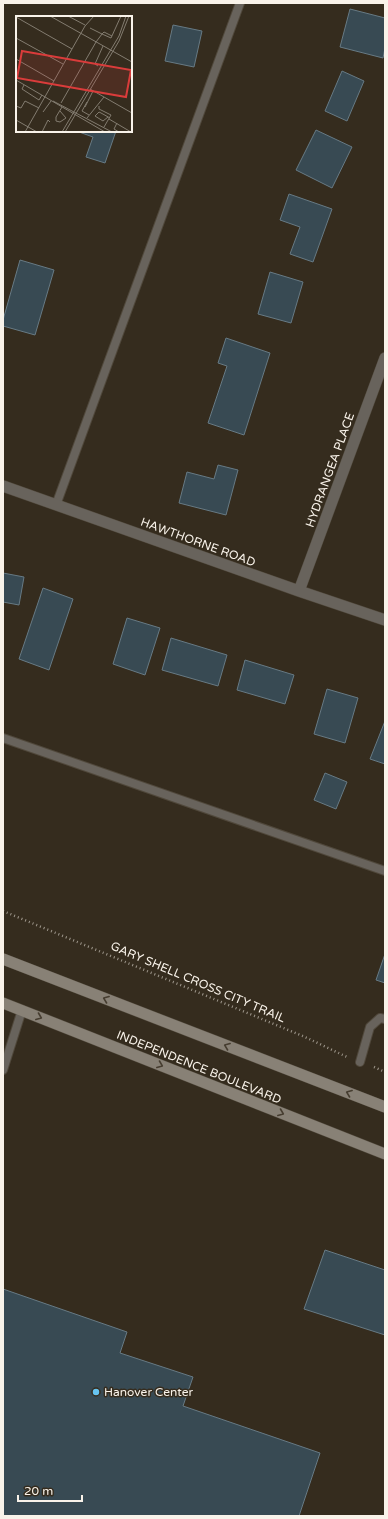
<svg xmlns="http://www.w3.org/2000/svg" width="388" height="1519" font-family="'Varela Round',sans-serif">
<style>
.building{fill:#384a53;stroke:#677a84}
.lines{fill:none;stroke-linecap:round;stroke-linejoin:round}
.service-casing{stroke:#50483b;stroke-width:10}
.minor-casing{stroke:#50483b;stroke-width:12}
.secondary-casing{stroke:#50483b;stroke-width:12}
.path{stroke:#9f988d;stroke-width:2.5;stroke-dasharray:1 3;stroke-linecap:butt}
.service{stroke:#68635c;stroke-width:8}
.minor{stroke:#68635c;stroke-width:11}
.secondary{stroke:#888176;stroke-width:11}
.oneway{stroke:#463d30}
.poi-dot{fill:#67c4f0;stroke:#352c1e;stroke-width:1.5}
.labels{text-anchor:middle;stroke-width:3;stroke-linejoin:round;paint-order:stroke}
.street-label{font-size:12px;fill:#f9f3ea;stroke:#352c1e}
.poi-label{font-size:12px;fill:#f9f3ea;stroke:#352c1e;text-anchor:start}
.inset-road{fill:none;stroke:#837c70;stroke-width:1}
.view{fill:#da3c3b;fill-opacity:0.15;stroke:#da3c3b;stroke-width:2}
.inset-edge{fill:none;stroke:#f9f3ea;stroke-width:2}
</style>
<rect width="100%" height="100%" fill="#352c1e"/>
<path class="building" d="M 350,9 L 385,18 L 385,48 L 383,58 L 340,47 Z
M 173,25 L 202,31 L 194,67 L 165,61 Z
M 342,71 L 364,81 L 347,121 L 325,111 Z
M 316,130 L 352,147 L 332,188 L 296,170 Z
M 79,131 L 116,131 L 105,163 L 86,157 L 93,137 L 79,132 Z
M 289,194 L 332,209 L 313,262 L 290,254 L 300,227 L 280,220 Z
M 20,260 L 54,270 L 35,335 L 3,326 L 3,320 Z
M 270,272 L 303,282 L 291,323 L 258,314 Z
M 226,338 L 270,353 L 244,435 L 208,423 L 227,366 L 218,363 Z
M 218,465 L 238,470 L 226,515 L 179,503 L 187,472 L 214,479 Z
M 3,573 L 24,577 L 19,605 L 3,602 Z
M 43,588 L 73,599 L 49,670 L 19,659 Z
M 127,618 L 160,628 L 145,675 L 113,664 Z
M 171,638 L 227,655 L 218,686 L 162,670 Z
M 245,660 L 294,675 L 285,704 L 237,690 Z
M 327,689 L 358,698 L 345,743 L 314,734 Z
M 385,721 L 385,764 L 370,759 Z
M 325,773 L 347,782 L 336,809 L 314,800 Z
M 385,954 L 385,983 L 376,980 Z
M 325,1250 L 385,1270 L 385,1335 L 304,1309 Z
M 3,1289 L 127,1332 L 120,1353 L 193,1377 L 183,1406 L 320,1453 L 299,1516 L 3,1516 Z"/>
<g class="lines">
<defs>
<path id="service" d="M 56,505 L 240,3
M 3,738 L 385,871
M 360,1062 L 370,1027 L 380,1018 L 385,1019
M 3,1070 L 22,1010"/>
<path id="minor" d="M 3,486 L 299,591 L 385,620
M 299,591 L 385,358"/>
<path id="secondary" d="M 3,959 L 385,1107
M 3,1003 L 385,1154"/>
</defs>
<use href="#service" class="service-casing"/>
<use href="#minor" class="minor-casing"/>
<use href="#secondary" class="secondary-casing"/>
<path class="path" d="M 3,911 L 305,1037 L 347,1057
M 374,1067 L 385,1072"/>
<use href="#service" class="service"/>
<use href="#minor" class="minor"/>
<use href="#secondary" class="secondary"/>
</g>
<defs><path id="oneway-chevron" d="M-2-3.5L2.5 0L-2 3.5" fill="none" stroke-width="1.6" stroke-linecap="round" stroke-linejoin="round"/></defs>
<g class="oneway">
<use href="#oneway-chevron" transform="translate(106 999) rotate(-159)"/>
<use href="#oneway-chevron" transform="translate(39 1017) rotate(22)"/>
<use href="#oneway-chevron" transform="translate(227 1046) rotate(-159)"/>
<use href="#oneway-chevron" transform="translate(160 1065) rotate(22)"/>
<use href="#oneway-chevron" transform="translate(349 1093) rotate(-159)"/>
<use href="#oneway-chevron" transform="translate(281 1113) rotate(22)"/>
</g>
<circle class="poi-dot" cx="96" cy="1392" r="4"/>
<g class="labels">
<g class="street-label">
<text transform="translate(330 470) rotate(-70)" y="4">HYDRANGEA PLACE</text>
<text transform="translate(198 542) rotate(20)" y="4">HAWTHORNE ROAD</text>
<text transform="translate(198 982) rotate(23)" y="4">GARY SHELL CROSS CITY TRAIL</text>
<text transform="translate(199 1067) rotate(22)" y="4">INDEPENDENCE BOULEVARD</text>
</g>
<g class="poi-label">
<text x="104" y="1396">Hanover Center</text>
</g>
</g>
<g transform="translate(16 16)">
<rect width="116" height="116" fill="#352c1e"/>
<path class="inset-road" d="M 34,0 L 116,46M 52,0 L 69,9M 0,1 L 56,33M 74,12 L 86,18 L 88,16 L 96,20M 0,22 L 47,48M 80,26 L 86,18 L 95,22 L 105,0M 0,43 L 38,65M 82,50 L 79,48 L 87,30M 0,64 L 89,116M 8,69 L 6,73 L 23,84 L 26,79M 74,73 L 116,97M 37,85 L 96,116M 71,86 L 66,95 L 73,99M 45,87 L 80,26M 0,90 L 5,92 L 9,85 L 23,92M 83,90 L 83,93 L 95,99 L 88,111M 69,91 L 77,75M 44,95 L 50,102 L 44,106 L 40,105 L 40,101 L 46,91M 27,96 L 35,85M 92,101 L 87,105 L 79,100 L 83,96 L 85,97 L 94,102M 71,102 L 88,81M 93,103 L 115,116M 0,104 L 21,116M 101,107 L 98,113 L 103,116M 9,116 L 69,10 L 78,0M 26,116 L 32,104 L 34,106M 46,116 L 103,20 L 110,0M 49,116 L 103,25 L 113,0"/>
<path class="view" d="M 6,35 L 115,54 L 110,81 L 1,62 Z"/>
<rect width="116" height="116" class="inset-edge"/>
</g>
<rect width="388" height="1519" fill="none" stroke="#f9f3ea" stroke-width="8"/>
<path d="M18 1495v6h64v-6" fill="none" stroke="#f9f3ea" stroke-width="2"/>
<text x="24" y="1495" font-size="12" fill="#f9f3ea" stroke="#352c1e" stroke-width="3" paint-order="stroke">20 m</text>
</svg>
